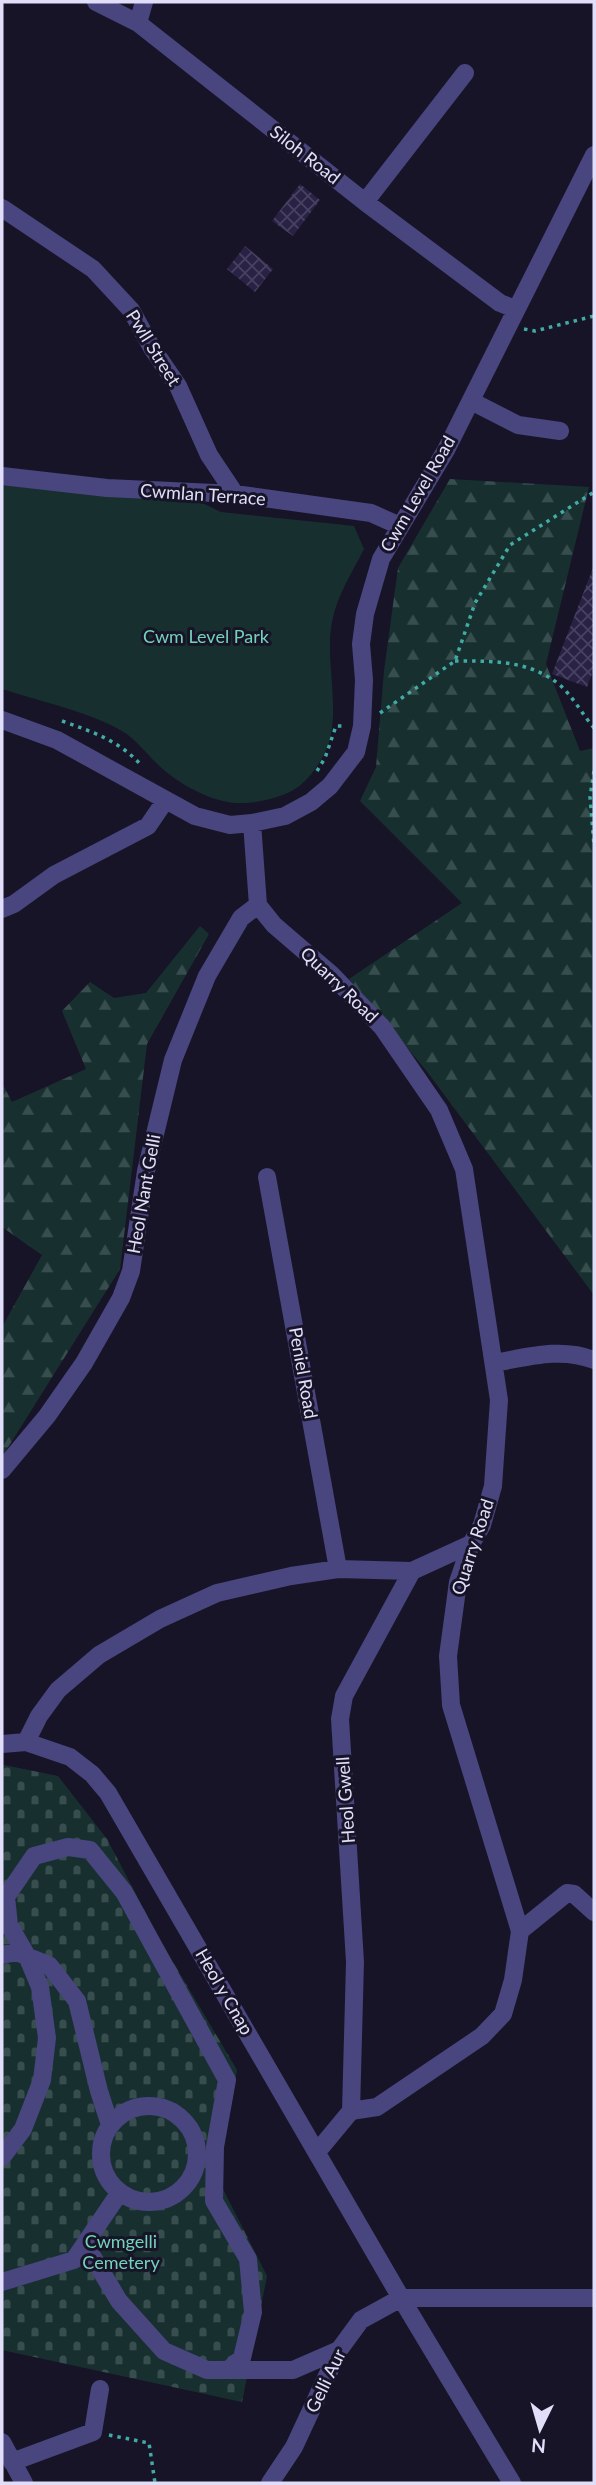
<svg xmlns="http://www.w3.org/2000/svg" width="596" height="2485" font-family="Lato,sans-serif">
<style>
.forest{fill:url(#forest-firs)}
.cemetery{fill:url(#cemetery-stones)}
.park{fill:#17302f}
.building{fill:url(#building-cross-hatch)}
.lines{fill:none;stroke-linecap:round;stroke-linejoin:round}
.path{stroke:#41aba5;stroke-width:3.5;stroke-dasharray:3.5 5;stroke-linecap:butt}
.minor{stroke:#48457f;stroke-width:18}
.labels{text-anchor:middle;stroke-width:6;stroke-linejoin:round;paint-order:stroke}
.street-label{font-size:18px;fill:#e1defa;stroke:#171427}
.park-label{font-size:18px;fill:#73d2ba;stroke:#171427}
</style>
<defs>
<pattern id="forest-firs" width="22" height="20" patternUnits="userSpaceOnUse" patternTransform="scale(1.75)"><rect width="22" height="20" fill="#17302f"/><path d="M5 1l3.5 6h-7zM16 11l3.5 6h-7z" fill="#384e4e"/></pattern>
<pattern id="cemetery-stones" width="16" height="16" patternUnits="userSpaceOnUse" patternTransform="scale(1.75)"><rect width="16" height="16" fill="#17302f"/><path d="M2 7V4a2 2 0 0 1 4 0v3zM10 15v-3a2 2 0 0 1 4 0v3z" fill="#384e4e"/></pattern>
<pattern id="building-cross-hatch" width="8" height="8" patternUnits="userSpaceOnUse" patternTransform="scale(1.75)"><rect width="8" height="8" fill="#292245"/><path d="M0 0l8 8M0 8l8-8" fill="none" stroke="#484261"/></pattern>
</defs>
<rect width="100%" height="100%" fill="#171427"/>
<path class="forest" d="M 450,479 L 589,487 L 546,664 L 580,751 L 594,748 L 594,1295 L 425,1069 L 349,979 L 462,903 L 360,801 L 376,767 L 384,671 L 398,568 Z
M 200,926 L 209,934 L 147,1044 L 120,1269 L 2,1457 L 2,1327 L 42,1255 L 2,1227 L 2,1083 L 12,1102 L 86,1069 L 62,1011 L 90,982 L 114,998 L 146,993 Z"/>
<path class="cemetery" d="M 4,1765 L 58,1776 L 107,1839 L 160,1940 L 237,2070 L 218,2179 L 267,2276 L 242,2402 L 2,2350 L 2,1766 Z"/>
<path class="park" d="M 2,481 L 198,501 L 221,512 L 354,526 L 364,549 C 352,573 337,595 332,622 C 325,656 338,698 331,734 C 328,752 313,776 298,787 C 284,797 259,803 242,803 C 218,804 188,789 169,774 C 152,762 140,742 122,731 C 93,713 36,700 2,689 Z"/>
<path class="building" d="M 300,184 L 320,200 L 293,236 L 272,221 Z
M 245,246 L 273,269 L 255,292 L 227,269 Z
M 593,568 L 594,669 L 587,687 L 552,674 Z"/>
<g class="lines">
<path class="path" d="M 524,329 L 535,331 L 594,316
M 455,661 C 493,661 529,660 560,685 C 573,697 583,715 594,728
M 380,713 L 455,661 L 475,603 L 510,545 L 594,492
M 62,721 C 93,732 120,741 142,766
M 317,771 L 325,758 L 336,726 L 345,726
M 594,771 L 590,797 L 594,845
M 109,2435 L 149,2443 L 155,2483"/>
<path class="minor" d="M 96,2 L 138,23 L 365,202 L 500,303 L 515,309
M 138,23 L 144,2
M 365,202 L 465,73
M 2,208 L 93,269 L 131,310 L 152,348 L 178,386 L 209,455 L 235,494
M 471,401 L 518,425 L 560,431
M 2,476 L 107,488 L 235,494 L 371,513 L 400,526
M 2,720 L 57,740 L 195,816 L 230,825 L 252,823 L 285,816 L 311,802 L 330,786 L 356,752 L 362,726 L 364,680 L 361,644 L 365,614 L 381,559 L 446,450 L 594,155
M 252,823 L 258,905 L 274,925 L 331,974 L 382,1027 L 439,1110 L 464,1169 L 499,1400 L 493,1486 L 482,1525 L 471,1544 L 458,1582 L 448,1656 L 451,1705 L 520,1931 L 513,1980 L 503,2014 L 482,2036 L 377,2107 L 351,2111 L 317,2152
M 2,909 L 14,904 L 54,875 L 148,826 L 165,801
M 267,1177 L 338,1569
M 494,1363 C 528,1357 561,1347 594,1360
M 2,1470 L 47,1416 L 84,1363 L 121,1298 L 131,1271 L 146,1171 L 173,1060 L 207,976 L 241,918 L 258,905
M 26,1742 L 39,1716 L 58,1690 L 99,1655 L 160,1619 L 217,1593 L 291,1576 L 338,1569 L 412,1571
M 2,1744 L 26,1742 L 70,1757 L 92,1774 L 108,1793 L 401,2298 L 512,2483
M 520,1931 L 567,1893 L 574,1894 L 594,1912
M 2,1955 L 16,1952 L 49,1965 L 77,2001 L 99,2091 L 110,2125
M101 2154a48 48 0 1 1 96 0a48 48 0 1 1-96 0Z
M 351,2111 L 355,1962 L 340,1719 L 344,1696 L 412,1571 L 471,1544
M 2,2157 L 23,2129 L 42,2080 L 47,2038 L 40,1987 L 27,1956 L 9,1925 L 6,1897 L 34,1856 L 68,1847 L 90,1850 L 124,1892 L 227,2080 L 215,2147 L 214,2201 L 248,2259 L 253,2312 L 242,2358 L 228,2370
M 85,2244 L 119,2301 L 164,2351 L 207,2370 L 293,2370 L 339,2350
M 2,2282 L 74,2260 L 120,2192
M 2,2442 L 24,2483
M 12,2462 L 93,2432 L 100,2389
M 270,2483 L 294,2447 L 339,2350 L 361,2320 L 401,2298 L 594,2298"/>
</g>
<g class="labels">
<g class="street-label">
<text transform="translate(305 155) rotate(38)" y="6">Siloh Road</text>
<text transform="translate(153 348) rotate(58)" y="6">Pwll Street</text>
<text transform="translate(418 494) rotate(-60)" y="6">Cwm Level Road</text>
<text transform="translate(203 495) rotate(4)" y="6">Cwmlan Terrace</text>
<text transform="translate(339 985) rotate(44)" y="6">Quarry Road</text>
<text transform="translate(144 1194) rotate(-80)" y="6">Heol Nant Gelli</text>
<text transform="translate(303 1373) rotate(80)" y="6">Peniel Road</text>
<text transform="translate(473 1547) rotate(-72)" y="6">Quarry Road</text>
<text transform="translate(346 1800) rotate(-94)" y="6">Heol Gwell</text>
<text transform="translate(224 1992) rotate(60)" y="6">Heol y Cnap</text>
<text transform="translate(326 2381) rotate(-64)" y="6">Gelli Aur</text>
</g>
<g class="park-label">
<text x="206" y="643">Cwm Level Park</text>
<text x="121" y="2248">Cwmgelli<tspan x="121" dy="21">Cemetery</tspan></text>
</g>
</g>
<rect width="596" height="2485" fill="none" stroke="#e1defa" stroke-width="7"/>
<g transform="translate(540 2429) rotate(185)" stroke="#171427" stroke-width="5" paint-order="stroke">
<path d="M0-5L12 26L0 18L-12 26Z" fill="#e1defa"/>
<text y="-10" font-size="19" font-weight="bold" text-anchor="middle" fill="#e1defa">N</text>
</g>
</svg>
